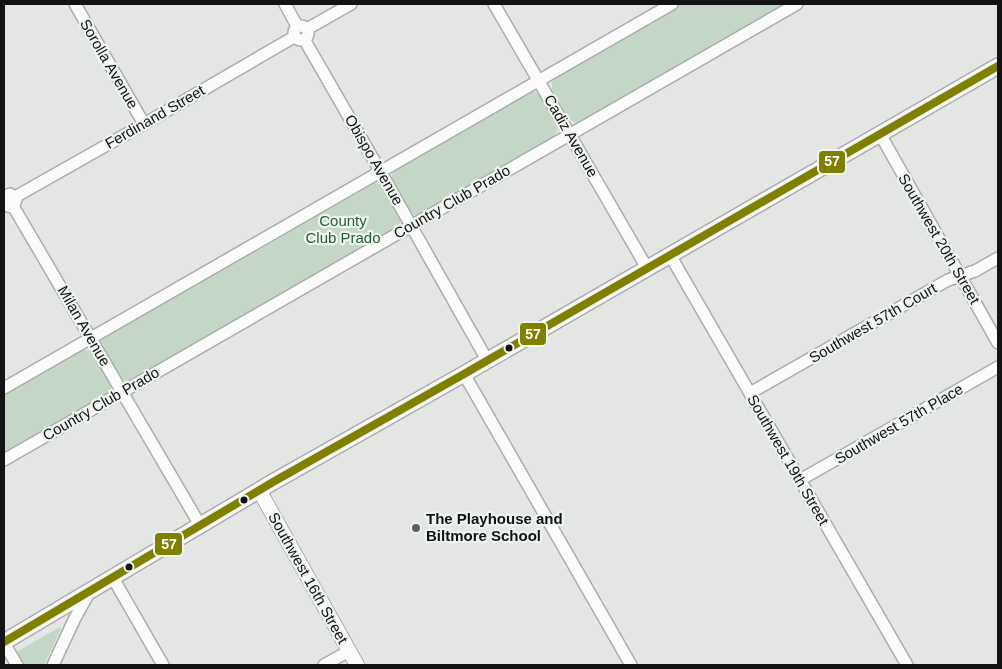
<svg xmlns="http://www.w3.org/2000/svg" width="1002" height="669" font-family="Arial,sans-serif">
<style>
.green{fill:#c4d7c6}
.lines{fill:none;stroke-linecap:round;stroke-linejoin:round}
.minor-casing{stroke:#abacab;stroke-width:14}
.tertiary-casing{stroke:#abacab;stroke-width:16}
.secondary-casing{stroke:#abacab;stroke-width:18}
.minor{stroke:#fbfbfb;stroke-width:11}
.tertiary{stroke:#fbfbfb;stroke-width:14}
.secondary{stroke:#fbfbfb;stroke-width:15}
.bus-1-casing{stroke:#f0f4f1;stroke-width:11}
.bus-1{stroke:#808000;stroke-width:8}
.bus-dot{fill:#121312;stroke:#f0f4f1;stroke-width:2}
.poi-dot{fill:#5c5d5c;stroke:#f0f4f1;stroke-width:2}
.labels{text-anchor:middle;stroke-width:4.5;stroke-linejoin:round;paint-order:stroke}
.street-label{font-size:15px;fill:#121312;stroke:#f0f4f1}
.park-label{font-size:15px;fill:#255e30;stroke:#f0f4f1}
.poi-label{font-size:15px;font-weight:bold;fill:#121312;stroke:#f0f4f1;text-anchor:start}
.line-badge{stroke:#f0f4f1;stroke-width:2}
.badge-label{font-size:14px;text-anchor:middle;font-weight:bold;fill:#fff}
</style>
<rect width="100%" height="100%" fill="#e4e6e4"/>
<path class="green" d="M 682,4 L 789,4 L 583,122 L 576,123 L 569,119 L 552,90 L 552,81 L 557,75 Z
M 528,92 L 536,92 L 541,95 L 558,125 L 557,132 L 551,140 L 422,215 L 415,215 L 410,212 L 392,180 L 392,174 L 396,169 Z
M 371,183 L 376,183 L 382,185 L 401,218 L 399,226 L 394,231 L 133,380 L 127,381 L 120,378 L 101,346 L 101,341 L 105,336 Z
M 87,350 L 93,353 L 111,382 L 111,391 L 106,396 L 4,455 L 4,395 L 80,351 Z
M 60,627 L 61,629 L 44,665 L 24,665 L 17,654 L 18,651 Z"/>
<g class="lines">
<defs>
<path id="minor" d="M 75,4 L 144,124
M 285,4 L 297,26
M 494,4 L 647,268
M294 33a7 7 0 1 1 14 0a7 7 0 1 1-14 0Z
M 307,29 L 351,4
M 304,39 L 387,183 L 487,360
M 880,134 L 998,343
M 15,197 L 144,124 L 294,37
M 4,199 L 6,196 L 10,194 L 13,196 L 16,200 L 14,205 C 10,208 6,206 4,202
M 13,206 L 200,525
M 670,255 L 907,665
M 464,374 L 631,665
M 4,388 L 672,4
M 750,393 L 948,280 L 975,271 L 998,258
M 4,460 L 797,4
M 800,480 L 998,367
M 113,578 L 163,665
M 4,643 L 17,665
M 53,665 L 75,618 L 90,591
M 324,665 L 349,651"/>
<path id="tertiary" d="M 259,490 L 357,665"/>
<path id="secondary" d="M 4,642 L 273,482 L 464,374 L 998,66"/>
</defs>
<use href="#minor" class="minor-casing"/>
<use href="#tertiary" class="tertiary-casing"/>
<use href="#secondary" class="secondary-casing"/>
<use href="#minor" class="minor"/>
<use href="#tertiary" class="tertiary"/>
<use href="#secondary" class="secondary"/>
<defs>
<path id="bus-1" d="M 4,642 L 273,482 L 464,374 L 998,66"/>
</defs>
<use href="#bus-1" class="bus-1-casing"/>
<use href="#bus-1" class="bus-1"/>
</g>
<g class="bus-dot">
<circle cx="509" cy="348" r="4.5"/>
<circle cx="244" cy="500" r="4.5"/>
<circle cx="129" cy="567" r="4.5"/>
</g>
<circle class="poi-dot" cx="416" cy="528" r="5"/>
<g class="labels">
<g class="street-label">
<text transform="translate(109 64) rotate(60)" y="5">Sorolla Avenue</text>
<text transform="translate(155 117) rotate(-30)" y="5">Ferdinand Street</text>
<text transform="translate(571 136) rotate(60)" y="5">Cadiz Avenue</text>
<text transform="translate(374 160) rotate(60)" y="5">Obispo Avenue</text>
<text transform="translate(452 202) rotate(-30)" y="5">Country Club Prado</text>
<text transform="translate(939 239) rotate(60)" y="5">Southwest 20th Street</text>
<text transform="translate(873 323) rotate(-30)" y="5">Southwest 57th Court</text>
<text transform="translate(84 326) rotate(60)" y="5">Milan Avenue</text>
<text transform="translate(101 404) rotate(-30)" y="5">Country Club Prado</text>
<text transform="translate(899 424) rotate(-30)" y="5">Southwest 57th Place</text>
<text transform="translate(788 460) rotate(60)" y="5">Southwest 19th Street</text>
<text transform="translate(308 578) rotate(61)" y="5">Southwest 16th Street</text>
</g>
<g class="park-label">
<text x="343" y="226">County<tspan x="343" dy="17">Club Prado</tspan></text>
</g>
<g class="poi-label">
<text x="426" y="524">The Playhouse and<tspan x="426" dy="17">Biltmore School</tspan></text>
</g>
</g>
<g class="line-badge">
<rect x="818" y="150" width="28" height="24" rx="5" fill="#808000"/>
<rect x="519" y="322" width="28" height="24" rx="5" fill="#808000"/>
<rect x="154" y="532" width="29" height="24" rx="5" fill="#808000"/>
</g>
<g class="badge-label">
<text x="832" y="166">57</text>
<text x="533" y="339">57</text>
<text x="169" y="549">57</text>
</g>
<rect width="1002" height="669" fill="none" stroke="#121312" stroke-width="10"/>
</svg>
